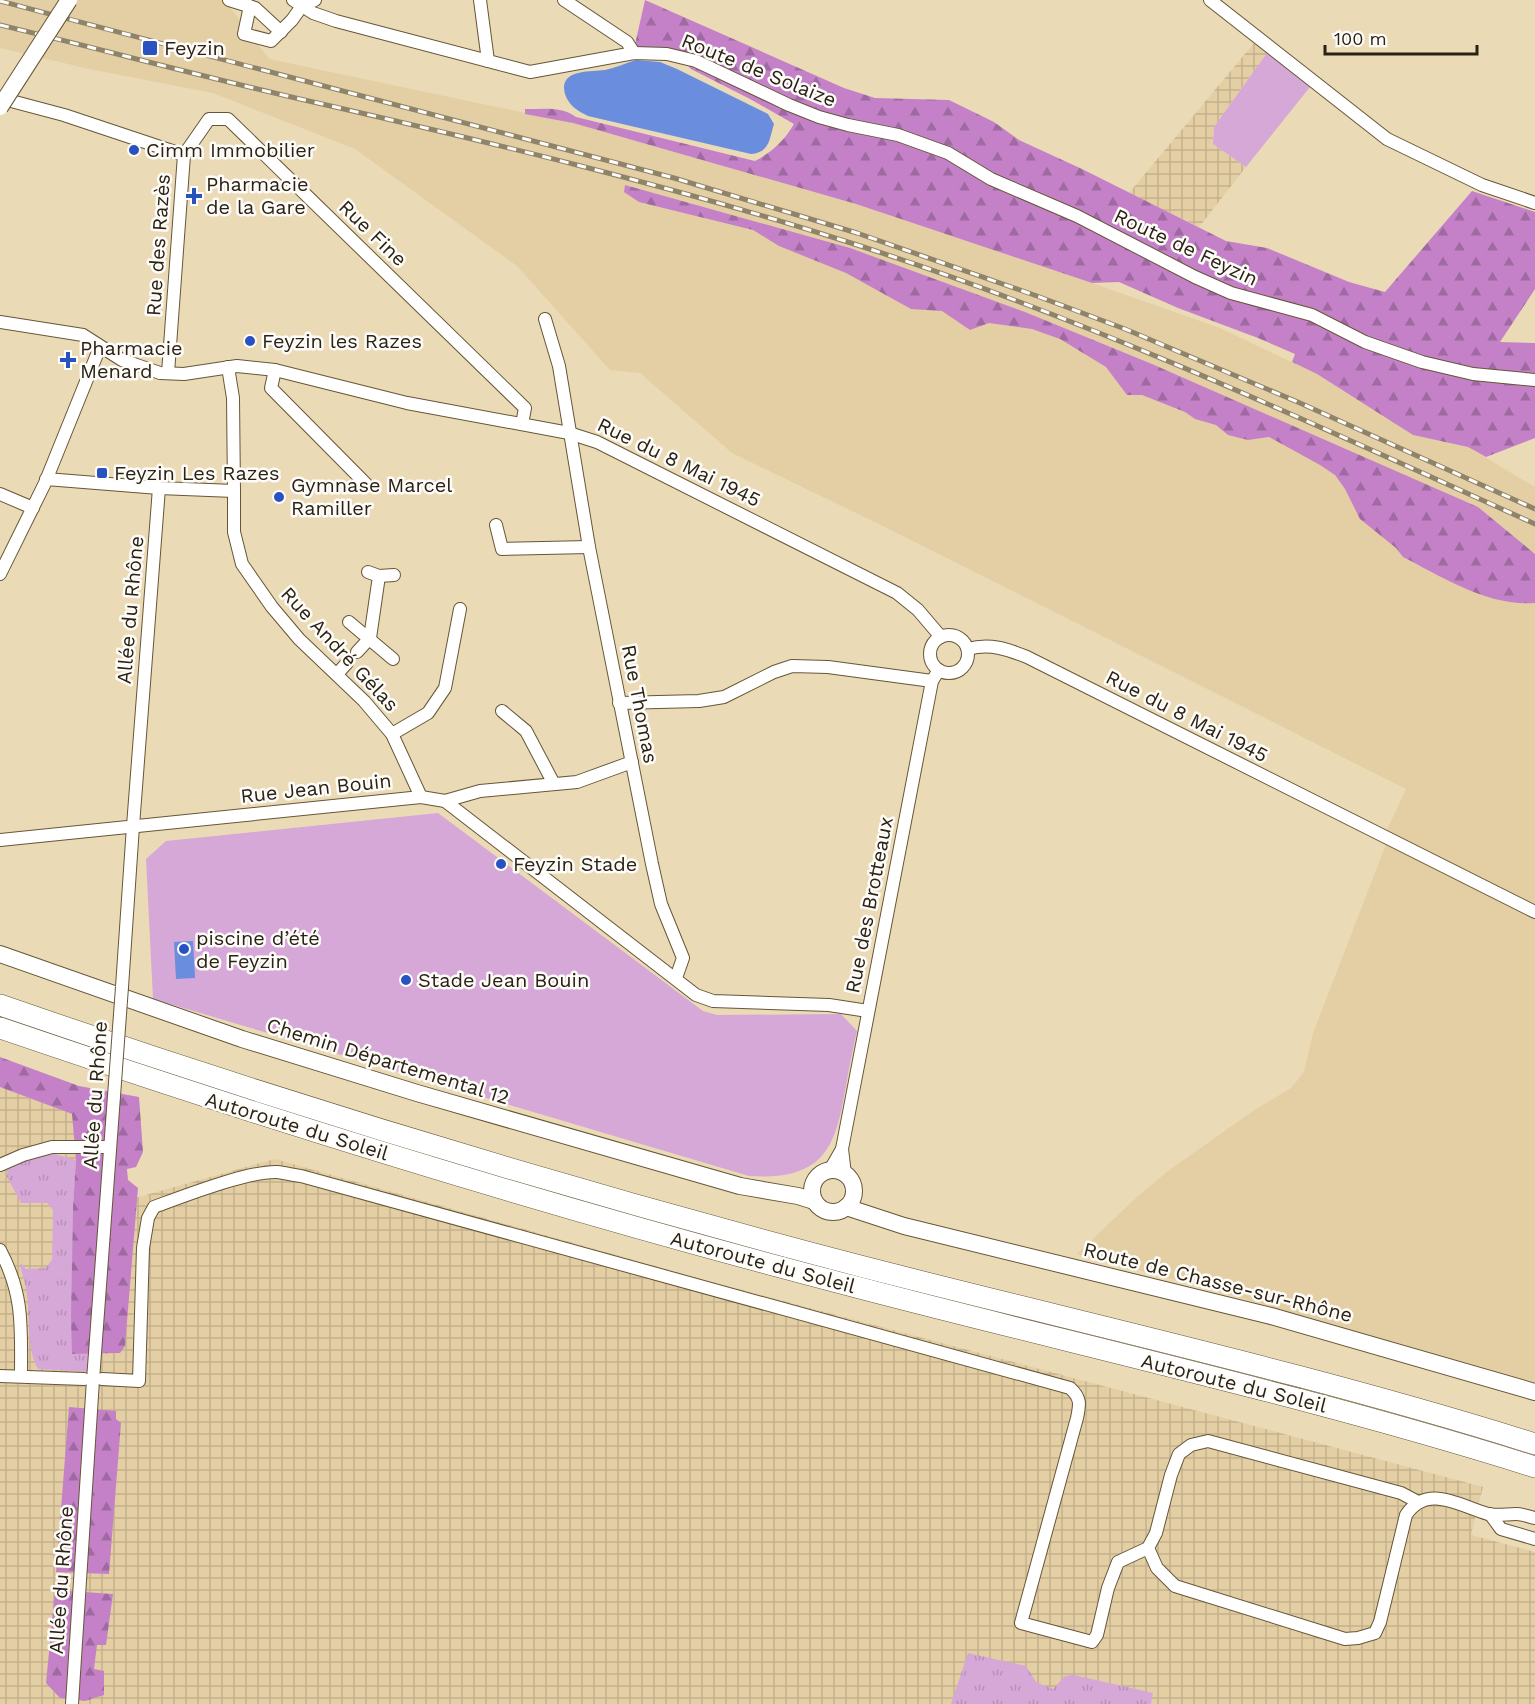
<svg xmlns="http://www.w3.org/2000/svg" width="1535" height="1704" viewBox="0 0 1535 1704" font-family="'Work Sans',sans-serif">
  <defs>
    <pattern id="industrial-grid" width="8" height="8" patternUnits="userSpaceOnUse" patternTransform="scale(1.5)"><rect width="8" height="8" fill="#e4cfa4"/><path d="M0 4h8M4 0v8" fill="none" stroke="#c4b18c"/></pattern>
    <pattern id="grass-tufts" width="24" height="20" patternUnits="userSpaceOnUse" patternTransform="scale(1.5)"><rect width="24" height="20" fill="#d6a8d8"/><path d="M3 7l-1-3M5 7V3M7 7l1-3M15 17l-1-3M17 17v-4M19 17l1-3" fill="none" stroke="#b890b8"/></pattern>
    <pattern id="forest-firs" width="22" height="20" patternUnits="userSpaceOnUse" patternTransform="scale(1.5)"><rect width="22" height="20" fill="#c481c8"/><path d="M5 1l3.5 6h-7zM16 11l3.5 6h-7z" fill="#9f69a1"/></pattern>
  </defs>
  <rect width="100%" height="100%" fill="#ebdab6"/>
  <path fill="#e4cfa4" d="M 0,0 L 225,0 L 269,59 L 573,123 L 856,204 L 1092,283 L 1220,328 L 1317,374 L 1413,435 L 1468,447 L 1535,487 L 1535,1382 L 1210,1289 L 1077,1254 L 1138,1196 L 1168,1171 L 1253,1111 L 1291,1088 L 1304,1072 L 1313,1033 L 1385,847 L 1386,832 L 1406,789 L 889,529 L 732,453 L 640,373 L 610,370 L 517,266 L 355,149 L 213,93 L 89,69 L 0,48 Z"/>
  <g fill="url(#industrial-grid)">
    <path d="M 1254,43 L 1267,53 L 1214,127 L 1213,144 L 1246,167 L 1199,227 L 1129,193 Z"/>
    <path d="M 0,1087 L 72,1114 L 135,1198 L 275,1159 L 705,1280 L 1483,1487 L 1471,1535 L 1535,1552 L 1535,1704 L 0,1704 Z"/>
  </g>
  <g fill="url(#grass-tufts)">
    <path d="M 55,1154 L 76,1160 L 73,1207 L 72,1353 L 90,1354 L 89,1372 L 38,1369 C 25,1346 31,1315 26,1289 C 25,1281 22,1274 20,1266 L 21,1263 L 26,1269 L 45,1268 L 52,1260 L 53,1210 L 47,1203 L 21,1203 L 7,1177 L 8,1165 L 31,1156 Z"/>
    <path d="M 968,1653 L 1026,1666 L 1036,1682 L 1053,1689 L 1065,1676 L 1074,1675 L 1153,1693 L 1151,1704 L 951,1704 Z"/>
  </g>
  <g fill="url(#forest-firs)">
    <path d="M 645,0 L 844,88 L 875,98 L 949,100 L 994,122 L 1019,140 L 1082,169 L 1226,241 L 1267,248 L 1349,282 L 1385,292 L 1472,191 L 1535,212 L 1535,289 L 1500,342 L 1535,343 L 1535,438 L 1486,457 L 1468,447 L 1413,435 L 1317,374 L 1292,362 L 1295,354 L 1258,338 L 1178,308 L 1119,282 L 1092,283 L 856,204 L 573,123 L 525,114 L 525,109 C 543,109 562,106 576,117 L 755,161 C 772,152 784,141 794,124 L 750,99 L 691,69 L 671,48 L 634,49 Z"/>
    <path d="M 625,185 L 850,248 L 1025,312 L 1152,364 L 1478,507 L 1535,554 L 1535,603 C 1489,607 1442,577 1403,557 L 1396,548 L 1360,519 L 1345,489 L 1335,475 L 1320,465 L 1269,437 L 1248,440 L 1228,435 L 1216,425 L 1195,419 L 1185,412 L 1142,395 L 1127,395 L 1106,367 L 1060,339 L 1032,329 L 989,323 L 970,330 L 942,311 L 911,309 L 846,273 L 779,246 L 753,230 L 639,202 L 624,192 Z"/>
    <path d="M 0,1057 L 79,1086 L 139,1097 L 143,1152 L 136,1167 L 127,1169 L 128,1180 L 138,1188 L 125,1346 L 120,1353 L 72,1354 L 71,1318 L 73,1207 L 76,1160 L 72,1114 L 0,1087 Z"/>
    <path d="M 69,1407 L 116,1411 L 116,1419 L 121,1423 L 109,1574 L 56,1572 Z"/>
    <path d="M 55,1590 L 113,1594 L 106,1645 L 97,1645 L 94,1669 L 104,1671 L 104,1695 L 85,1701 L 60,1698 L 46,1683 Z"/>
  </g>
  <g fill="#d6a8d8">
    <path d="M 1267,53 L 1310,87 L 1246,167 L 1213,144 L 1214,127 Z"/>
    <path d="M 438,813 L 703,1011 L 717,1015 L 841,1014 L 857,1031 C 853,1049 849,1067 846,1086 C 840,1116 836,1155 804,1169 C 786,1177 767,1177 749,1176 L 153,999 L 146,859 L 166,841 Z"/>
  </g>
  <g fill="#6a8edd">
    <path d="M 636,60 L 660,62 L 677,69 L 768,114 L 774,124 C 769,140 770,152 751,154 L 588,116 C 578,111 569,106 565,94 C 558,69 590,72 605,70 C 615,68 626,63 636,60 Z"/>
    <path d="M 193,941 L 195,978 L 176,979 L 174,942 Z"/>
  </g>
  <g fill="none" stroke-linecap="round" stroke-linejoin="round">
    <g stroke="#665636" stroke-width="14">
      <g id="street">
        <path d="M 229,0 L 255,8 L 281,32"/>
        <path d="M 293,0 L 313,13 L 336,21 L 530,72 L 634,53 L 667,54 L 696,61 L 789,105 L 819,117 L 848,125 L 898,135 L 948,153 L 991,179 L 1077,216 L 1195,277 L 1231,293 L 1312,315 L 1365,342 L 1422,362 L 1473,374 L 1535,380"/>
        <path d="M 480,0 L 488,61"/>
        <path d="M 564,0 L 627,42 L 634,53"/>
        <path d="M 1210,0 L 1387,139 L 1482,185 L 1535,203"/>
        <path d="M 250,6 L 244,34 L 271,41 L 292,20 L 302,6 L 315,0"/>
        <path d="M 0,98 L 64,115 L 184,155"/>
        <path d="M 184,155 L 209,119 L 228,119 L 525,408 L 522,424"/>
        <path d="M 545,319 L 559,366 L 589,547 L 652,864 L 661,904 L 683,958 L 676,978"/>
        <path d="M 0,322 L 83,335 L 122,360 L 160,373 L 184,374 L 237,366 L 275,370 L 407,403 L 569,433 L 597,442 L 897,593 L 918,610 L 941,637"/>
        <path d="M 275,370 L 271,388 L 366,484"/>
        <path d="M 168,373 L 184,155"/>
        <path d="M 46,479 L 159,488 L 234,491 L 233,398 L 228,367"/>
        <path d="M 234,491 L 234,532 L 242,564 L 272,607 L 299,639 L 364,701 L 392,734 L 421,797"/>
        <path d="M 0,494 L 33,508"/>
        <path d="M 496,525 L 502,549 L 589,547"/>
        <path d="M 0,574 L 45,483 L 100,347"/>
        <path d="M 379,576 L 394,575"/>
        <path d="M 349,622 L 393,659"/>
        <circle cx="949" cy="654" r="19"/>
        <path d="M 968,649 C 990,643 1007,649 1027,657 L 1535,912"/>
        <path d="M 357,652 L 370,638 L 379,576 L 368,572"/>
        <path d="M 337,674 L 347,663"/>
        <path d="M 619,703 L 699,701 L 724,697 L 774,672 L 792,666 L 828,667 L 932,681"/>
        <path d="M 502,711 L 526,731 L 554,784"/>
        <path d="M 392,734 L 428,713 L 445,688 L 460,609"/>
        <path d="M 445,801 L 696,995 L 713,1001 L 829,1005 L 868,1011"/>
        <path d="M 0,840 L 421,797 L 445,801 L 480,791 L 577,782 L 632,762"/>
        <path d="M 122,987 L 133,826 L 159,488"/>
        <path d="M 842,1149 L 845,1174"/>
        <path d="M 0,1165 L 23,1155 L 52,1147 L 110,1147"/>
        <path d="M 830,1170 L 842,1149 L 932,681 L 939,670"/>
        <path d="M 0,1250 C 24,1295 21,1327 21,1376"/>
        <path d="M 0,1376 L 84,1379"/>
        <path d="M 102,1379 L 139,1381 L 143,1248 L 148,1218 L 154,1207 C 184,1196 248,1171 277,1172 C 285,1173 293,1175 301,1176 L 1070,1388 C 1081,1398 1080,1404 1077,1418 L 1021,1623 L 1092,1642 L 1097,1635 L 1108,1588 L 1118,1562 L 1148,1548 L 1156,1533 L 1171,1475 L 1179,1454 L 1191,1445 L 1208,1441 L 1401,1493 L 1418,1502"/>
        <path d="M 1490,1514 L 1501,1529 L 1535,1539"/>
        <path d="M 1148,1548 L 1157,1568 L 1175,1586 L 1345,1639 L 1358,1638 L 1375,1633 L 1380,1622 L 1406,1515 C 1427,1483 1460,1506 1488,1514 C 1497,1516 1507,1514 1516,1514 C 1523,1514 1529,1517 1535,1518"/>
        <path d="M 72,1704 L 93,1380 L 114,1096"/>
      </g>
    </g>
    <g stroke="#665636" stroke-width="18">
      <g id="secondary">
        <path d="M 0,954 L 242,1039 L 417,1093 L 740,1186 L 798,1196 L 814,1201"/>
        <circle cx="833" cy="1191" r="21"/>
        <path d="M 846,1207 L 904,1226 L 1271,1316 L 1535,1392"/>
      </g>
    </g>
    <g stroke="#665636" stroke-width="22">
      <g id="highway">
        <path d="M 0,1005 C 283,1103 570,1190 860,1266 C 1085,1324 1313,1374 1535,1444"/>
        <path d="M 0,1028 C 284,1125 570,1213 860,1288 C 1085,1347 1313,1397 1535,1467"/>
      </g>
    </g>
    <use href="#street" stroke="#fff" stroke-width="12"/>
    <use href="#secondary" stroke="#fff" stroke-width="16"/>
    <use href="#highway" stroke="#fff" stroke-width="21"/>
    <g stroke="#8f836a" stroke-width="5">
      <g id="rail">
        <path d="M 0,1 L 674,178 L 857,233 L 1037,296 L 1125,329 L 1300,403 L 1535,509"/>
        <path d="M 0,25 C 100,49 200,76 300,99 C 485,141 670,185 851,243 C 1087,318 1310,422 1535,524"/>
      </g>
    </g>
    <use href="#rail" stroke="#fefcf9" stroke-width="3" stroke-dasharray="9" stroke-linecap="butt"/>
    <g stroke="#665636" stroke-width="14" stroke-linecap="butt">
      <path id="street-bridge" d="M 114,1096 L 122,987"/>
    </g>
    <g stroke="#665636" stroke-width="18" stroke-linecap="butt">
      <path id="secondary-bridge" d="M 0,107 L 69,0"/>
    </g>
    <use href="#street-bridge" stroke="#fff" stroke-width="12"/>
    <use href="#secondary-bridge" stroke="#fff" stroke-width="16"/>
  </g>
  <g fill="#2952c1" stroke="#fefcf9" stroke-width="2">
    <rect x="142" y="40" width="16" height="16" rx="3"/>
    <circle cx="134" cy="150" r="6"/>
    <path d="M191 187h6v6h6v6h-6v6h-6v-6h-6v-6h6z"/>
    <circle cx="250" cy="341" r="6"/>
    <path d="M65 351h6v6h6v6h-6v6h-6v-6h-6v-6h6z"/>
    <rect x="96" y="467" width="12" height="12" rx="3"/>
    <circle cx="279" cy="497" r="6"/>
    <circle cx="501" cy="864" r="6"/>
    <circle cx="184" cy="949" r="6"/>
    <circle cx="406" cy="980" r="6"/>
  </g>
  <g text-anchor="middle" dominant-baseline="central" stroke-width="5" stroke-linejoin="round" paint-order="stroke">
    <g font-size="20" fill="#292215" stroke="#fefcf9" text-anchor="start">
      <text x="164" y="48">Feyzin</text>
      <text x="146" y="150">Cimm Immobilier</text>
      <text x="206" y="184">Pharmacie<tspan x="206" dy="23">de la Gare</tspan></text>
      <text x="262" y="341">Feyzin les Razes</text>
      <text x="80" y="348">Pharmacie<tspan x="80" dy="23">Menard</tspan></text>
      <text x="114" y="473">Feyzin Les Razes</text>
      <text x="291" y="485">Gymnase Marcel<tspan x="291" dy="23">Ramiller</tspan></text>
      <text x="513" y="864">Feyzin Stade</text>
      <text x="196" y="938">piscine d’été<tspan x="196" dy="23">de Feyzin</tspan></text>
      <text x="418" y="980">Stade Jean Bouin</text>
    </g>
    <g font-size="20" fill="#292215" stroke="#fefcf9">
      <text transform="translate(759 70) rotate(22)">Route de Solaize</text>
      <text transform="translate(373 233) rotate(44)">Rue Fine</text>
      <text transform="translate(158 245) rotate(-86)">Rue des Razès</text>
      <text transform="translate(1186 247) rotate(25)">Route de Feyzin</text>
      <text transform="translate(679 462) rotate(26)">Rue du 8 Mai 1945</text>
      <text transform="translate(130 610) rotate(-85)">Allée du Rhône</text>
      <text transform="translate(340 649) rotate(47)">Rue André Gélas</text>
      <text transform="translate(640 704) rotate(79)">Rue Thomas</text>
      <text transform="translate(1187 716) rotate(27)">Rue du 8 Mai 1945</text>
      <text transform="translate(316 788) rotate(-6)">Rue Jean Bouin</text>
      <text transform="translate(869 905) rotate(-79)">Rue des Brotteaux</text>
      <text transform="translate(388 1061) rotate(17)">Chemin Départemental 12</text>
      <text transform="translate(95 1095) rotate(-86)">Allée du Rhône</text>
      <text transform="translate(297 1126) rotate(17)">Autoroute du Soleil</text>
      <text transform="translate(763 1262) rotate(15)">Autoroute du Soleil</text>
      <text transform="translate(1218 1282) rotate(14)">Route de Chasse-sur-Rhône</text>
      <text transform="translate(1234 1383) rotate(14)">Autoroute du Soleil</text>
      <text transform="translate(61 1580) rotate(-86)">Allée du Rhône</text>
    </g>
  </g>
  <path d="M1325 45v9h152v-9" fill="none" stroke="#292215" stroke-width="3"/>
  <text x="1334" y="45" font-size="18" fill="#292215" stroke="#fefcf9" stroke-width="4.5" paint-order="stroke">100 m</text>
</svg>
